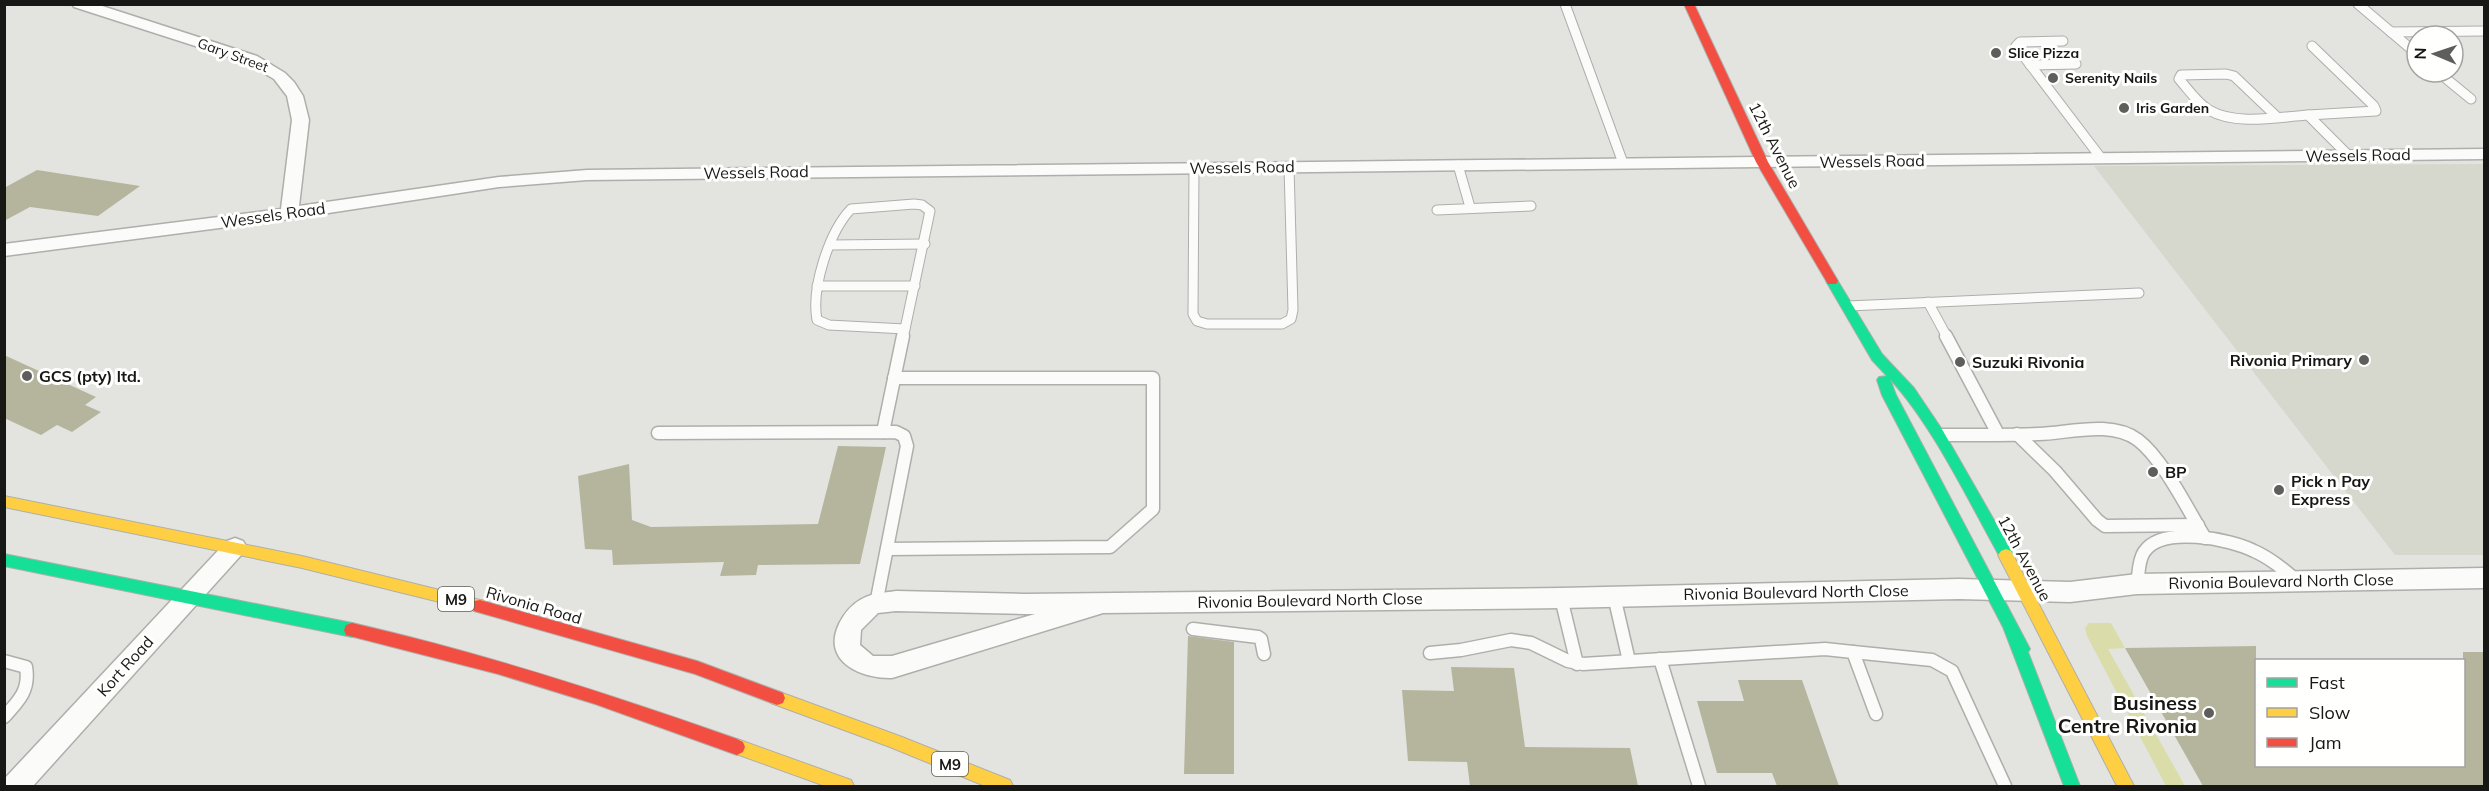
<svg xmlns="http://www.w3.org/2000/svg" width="2489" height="791" viewBox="0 0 2489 791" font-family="Mulish,sans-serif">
  <rect width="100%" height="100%" fill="#e3e4df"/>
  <path fill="#d6d7cd" d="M 2484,164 L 2484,555 L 2395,555 L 2094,166 Z"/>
  <path fill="#dadca9" d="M 2089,623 L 2111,623 L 2125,648 L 2108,649 L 2185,786 L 2166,786 L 2087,636 L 2085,628 Z"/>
  <g fill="#b5b59e">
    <path d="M 37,170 L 140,186 L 98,216 L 30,207 L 4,221 L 4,188 Z"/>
    <path d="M 4,355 L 96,397 L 85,405 L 101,412 L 72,432 L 57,425 L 41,435 L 4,418 Z"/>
    <path d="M 838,446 L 886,447 L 860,564 L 758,565 L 756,575 L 720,576 L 724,562 L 613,565 L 612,550 L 585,549 L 578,476 L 629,464 L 632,520 L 651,527 L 818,524 Z"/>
    <path d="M 1188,636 L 1234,642 L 1234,774 L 1184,774 Z"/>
    <path d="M 2256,646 L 2256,765 L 2463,765 L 2463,652 L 2484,652 L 2484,786 L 2203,786 L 2125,648 Z"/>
    <path d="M 1451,667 L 1514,668 L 1525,747 L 1630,748 L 1638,786 L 1470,786 L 1467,762 L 1408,761 L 1402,690 L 1454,691 Z"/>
    <path d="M 1738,680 L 1802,680 L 1839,786 L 1777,786 L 1772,773 L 1717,773 L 1697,701 L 1744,701 Z"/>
  </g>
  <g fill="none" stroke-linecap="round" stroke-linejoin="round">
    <g stroke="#aeafab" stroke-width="11">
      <g id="lane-far1">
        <path d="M 1565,4 L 1623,163"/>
        <path d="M 2358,4 L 2417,54"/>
        <path d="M 2391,32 L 2484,31"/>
        <path d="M 2063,41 L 2020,42 L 2016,46 L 2101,158"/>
        <path d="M 2030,65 L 2076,64"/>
        <path d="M 2438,72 L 2471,99"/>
        <path d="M 2308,115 L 2376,111 L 2374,106 L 2312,46"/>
        <path d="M 2276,116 L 2234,76 L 2226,74 L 2181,75 L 2179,79 C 2188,89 2197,103 2209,110 C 2236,126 2278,117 2308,115 L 2348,155"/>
        <path d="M 1458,165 L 1470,207"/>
        <path d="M 1194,168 L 1193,314 L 1197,321 L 1207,324 L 1282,324 L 1291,319 L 1293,310 L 1289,167"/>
        <path d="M 914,204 L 922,205 L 930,211 L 905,329 L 829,325 L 817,320 C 811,288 829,232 851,209 Z"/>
        <path d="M 1437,210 L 1531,206"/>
        <path d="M 831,245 L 925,244"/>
        <path d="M 817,286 L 915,286"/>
        <path d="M 1928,302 L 1947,337"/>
        <path d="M 1848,306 L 2139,293"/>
        <path d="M 903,337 L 905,329"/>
      </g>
    </g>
    <g stroke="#aeafab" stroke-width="15">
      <g id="lane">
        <path d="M 1946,336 L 1998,434"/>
        <path d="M 883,432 L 903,336"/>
        <path d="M 658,433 L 896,432 L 904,436 L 907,446 L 876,604"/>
        <path d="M 2017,434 L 2055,471 L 2097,520 L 2105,526 L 2198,525"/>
        <path d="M 1942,435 C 1974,435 2006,435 2039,434 C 2069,433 2111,420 2138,440 C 2163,459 2188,510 2205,538"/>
        <path d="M 887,549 L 1110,547 L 1153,509 L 1153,378 L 894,378"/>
        <path d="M 2137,584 C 2139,574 2138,561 2144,552 C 2162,525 2230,539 2254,551 C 2270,558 2283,569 2296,580"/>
        <path d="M 1614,596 L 1629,661"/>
        <path d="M 1561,598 L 1577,664"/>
        <path d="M 1193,629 L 1258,637 L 1261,639 L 1264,654"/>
        <path d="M 1853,652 L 1932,660 L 1952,671 L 2005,786"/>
        <path d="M 1430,653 L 1461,650 L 1511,640 L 1531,643 L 1568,661 L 1583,664 L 1825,649 L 1853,652 L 1876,714"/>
        <path d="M 1660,659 L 1699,786"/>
        <path d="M 4,661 L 26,667 C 30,690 19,701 4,717"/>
      </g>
    </g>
    <g stroke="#aeafab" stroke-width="3">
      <g id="street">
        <path d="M 72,4 L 96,4 L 257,56 L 285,73 L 294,82 L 303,96 L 309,120 L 299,206 L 499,177 L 587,170 L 2484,149 L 2484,159 L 587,180 L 499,187 L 289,219 L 4,256 L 4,244 L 281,209 L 292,120 L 287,96 L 274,79 L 245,62 L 74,7 Z"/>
        <path d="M 235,538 L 243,541 L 247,547 L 243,553 L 33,786 L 4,786 L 6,777 L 227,541 Z"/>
        <path d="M 2484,568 L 2484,588 L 2137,594 L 2070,602 L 1959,599 L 1561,608 L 1103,613 L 892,678 C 862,679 821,662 839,624 C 844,614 850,606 860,600 C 871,593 883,593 896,591 L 1024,594 L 1561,588 L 1959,579 L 2070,582 L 2137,574 ZM 896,611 L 1024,614 L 1035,614 L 892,656 L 873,656 L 860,645 L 861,630 L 878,613 Z"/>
      </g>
    </g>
    <g stroke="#aeafab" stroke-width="2">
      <g id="fast">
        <path d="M 1832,277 L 1836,278 L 1882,354 L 1914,388 L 1943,431 L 2014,555 L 2011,559 L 2006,561 L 2001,559 C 1969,502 1934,427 1890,379 L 1896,395 L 2030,649 L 2028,652 L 2080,786 L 2064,786 L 2003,627 L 1882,395 L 1877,380 L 1879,377 L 1887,376 L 1872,360 L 1826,281 Z"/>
        <path d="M 4,554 L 352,623 L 358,625 L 360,630 L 358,635 L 352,637 L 4,566 Z"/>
      </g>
    </g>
    <g stroke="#aeafab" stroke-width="2">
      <g id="slow">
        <path d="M 4,496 L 302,556 L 480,600 L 486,601 L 488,606 L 486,611 L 480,612 L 302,568 L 4,507 Z"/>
        <path d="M 2006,549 L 2011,551 L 2134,786 L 2117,786 L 1998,555 L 2001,551 Z"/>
        <path d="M 777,691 L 902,737 L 1010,780 L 1013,786 L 985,786 L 890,747 L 771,703 L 769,698 L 771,693 Z"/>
        <path d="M 737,739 L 851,780 L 854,786 L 825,786 L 731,752 L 729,747 L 731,742 Z"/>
      </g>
    </g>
    <g stroke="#aeafab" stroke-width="2">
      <g id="jam">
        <path d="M 1684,4 L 1694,4 L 1768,162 L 1838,281 L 1836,284 L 1828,284 L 1756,162 Z"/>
        <path d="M 480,600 L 697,661 L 783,693 L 785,698 L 783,703 L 777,705 L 695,674 L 474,611 L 472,606 L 474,601 Z"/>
        <path d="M 352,623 C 483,653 610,694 737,739 L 743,742 L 745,747 L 743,752 L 737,755 L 595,704 L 498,674 L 346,635 L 344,630 L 346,625 Z"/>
      </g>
    </g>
    <use href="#lane-far1" stroke="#fbfbfa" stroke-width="9"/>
    <use href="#lane" stroke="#fbfbfa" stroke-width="12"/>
    <use href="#street" fill="#fbfbfa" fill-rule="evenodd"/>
    <use href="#fast" fill="#16e098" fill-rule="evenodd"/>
    <use href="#slow" fill="#ffcf43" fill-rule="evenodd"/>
    <use href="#jam" fill="#f24e42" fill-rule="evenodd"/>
  </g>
  <g fill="#5e5f5c" stroke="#fffffe" stroke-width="2">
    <circle cx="1996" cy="53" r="6"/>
    <circle cx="2053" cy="78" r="6"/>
    <circle cx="2124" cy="108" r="6"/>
    <circle cx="2364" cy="360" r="6"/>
    <circle cx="1960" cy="362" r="6"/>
    <circle cx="27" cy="376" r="6"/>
    <circle cx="2153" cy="472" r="6"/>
    <circle cx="2279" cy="490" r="6"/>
    <circle cx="2209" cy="713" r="6"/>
  </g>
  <g text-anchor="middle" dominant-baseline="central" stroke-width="6" stroke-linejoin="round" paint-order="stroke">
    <g font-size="14" font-weight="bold" fill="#171715" stroke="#fffffe" text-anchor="start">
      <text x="2008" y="53">Slice Pizza</text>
      <text x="2065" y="78">Serenity Nails</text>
      <text x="2136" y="108">Iris Garden</text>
    </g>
    <g font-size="14" fill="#171715" stroke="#fffffe">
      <text transform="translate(233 55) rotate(20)">Gary Street</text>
    </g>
    <g fill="#fffffe" stroke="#5d5d5b" stroke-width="1.5">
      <rect x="438" y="587" width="36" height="24" rx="4.5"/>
      <rect x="932" y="752" width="36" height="24" rx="4.5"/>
    </g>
    <g font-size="15" font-weight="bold" fill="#171715">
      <text x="456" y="599">M9</text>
      <text x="950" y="764">M9</text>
    </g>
    <g font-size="16" fill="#171715" stroke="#fffffe">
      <text transform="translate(1775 145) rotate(63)">12th Avenue</text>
      <text transform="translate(2358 155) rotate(-1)">Wessels Road</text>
      <text transform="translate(1872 161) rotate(-1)">Wessels Road</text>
      <text transform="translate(1242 167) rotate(-1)">Wessels Road</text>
      <text transform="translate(756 172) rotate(-1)">Wessels Road</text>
      <text transform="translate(273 215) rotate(-8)">Wessels Road</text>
      <text transform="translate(2025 558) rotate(62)">12th Avenue</text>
      <text transform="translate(2281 581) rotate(-1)">Rivonia Boulevard North Close</text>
      <text transform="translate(1796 592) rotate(-1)">Rivonia Boulevard North Close</text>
      <text transform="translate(1310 600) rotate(-1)">Rivonia Boulevard North Close</text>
      <text transform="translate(534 605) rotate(16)">Rivonia Road</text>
      <text transform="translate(125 666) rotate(-48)">Kort Road</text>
    </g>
    <g font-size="16" font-weight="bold" fill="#171715" stroke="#fffffe" text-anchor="start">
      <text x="2352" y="360" text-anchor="end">Rivonia Primary</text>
      <text x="1972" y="362">Suzuki Rivonia</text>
      <text x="39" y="376">GCS (pty) ltd.</text>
      <text x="2165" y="472">BP</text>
      <text x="2291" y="481">Pick n Pay<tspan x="2291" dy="18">Express</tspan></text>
    </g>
    <g font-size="20" font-weight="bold" fill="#171715" stroke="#fffffe" text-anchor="end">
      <text x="2197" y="702">Business<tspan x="2197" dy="23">Centre Rivonia</tspan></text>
    </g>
  </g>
  <rect width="2489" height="791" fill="none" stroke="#171715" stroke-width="12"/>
  <rect x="2255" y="659" width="210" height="108" fill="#fffffe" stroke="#a2a2a1" stroke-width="1.5"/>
  <rect x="2267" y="678" width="30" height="9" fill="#16e098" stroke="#a2a2a1" stroke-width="1.5"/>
  <text x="2309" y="689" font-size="18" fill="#171715">Fast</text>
  <rect x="2267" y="708" width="30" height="9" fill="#ffcf43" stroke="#a2a2a1" stroke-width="1.5"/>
  <text x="2309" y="719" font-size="18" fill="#171715">Slow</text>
  <rect x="2267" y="738" width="30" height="9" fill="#f24e42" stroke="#a2a2a1" stroke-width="1.5"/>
  <text x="2309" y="749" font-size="18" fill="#171715">Jam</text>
  <g transform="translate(2435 54) rotate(272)"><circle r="28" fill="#fffffe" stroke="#a2a2a1" stroke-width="1.5"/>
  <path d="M0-4.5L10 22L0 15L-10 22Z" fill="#5e5f5c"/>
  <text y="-9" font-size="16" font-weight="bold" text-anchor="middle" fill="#171715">N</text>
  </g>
</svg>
